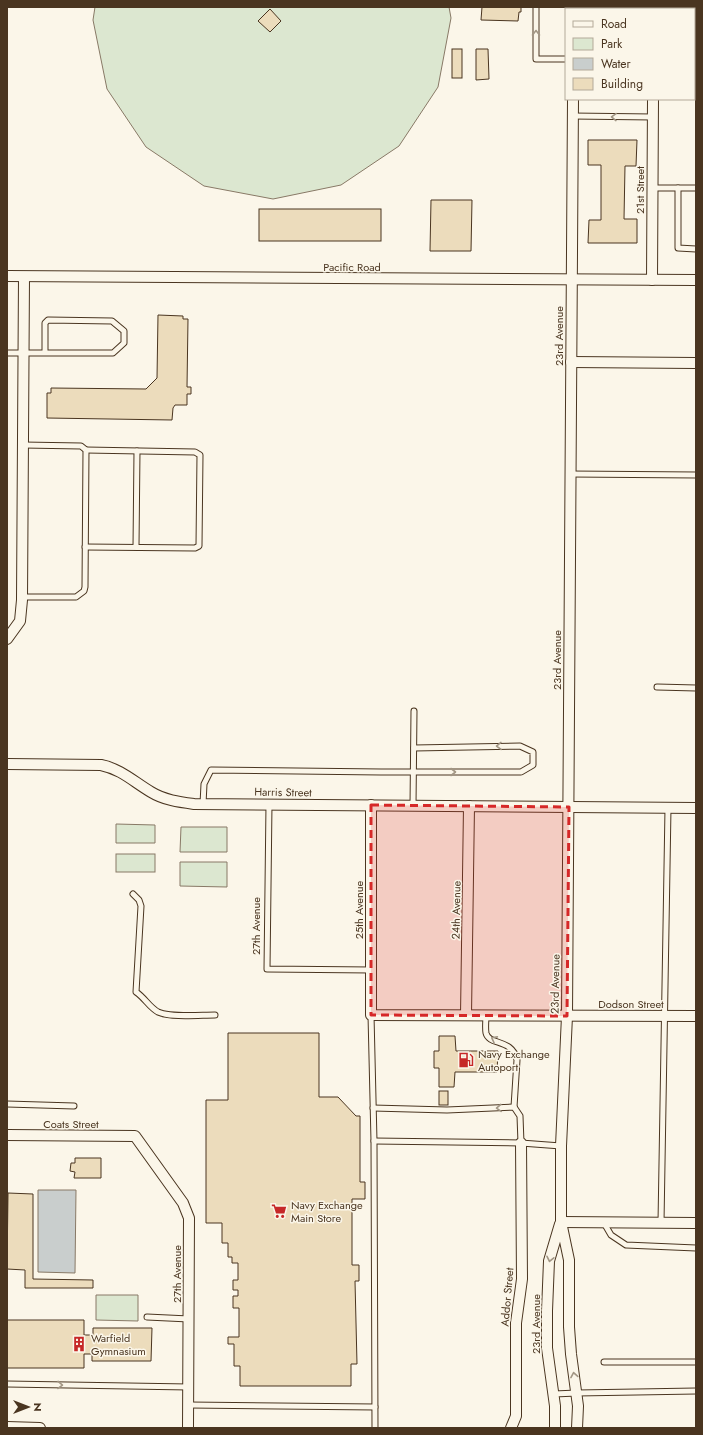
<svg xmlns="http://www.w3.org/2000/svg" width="703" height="1435" viewBox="0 0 703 1435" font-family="Jost,sans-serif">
  <rect width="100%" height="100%" fill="#fbf6e9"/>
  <g fill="#dce7d0" stroke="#887966">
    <path d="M 95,7 L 449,7 L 451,18 L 438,87 L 399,146 L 341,185 L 273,199 L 204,186 L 146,147 L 107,89 L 93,20 Z"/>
    <path d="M 116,824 L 155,825 L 155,843 L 116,843 Z"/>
    <path d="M 181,827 L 227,827 L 227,852 L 180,852 Z"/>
    <rect x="116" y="854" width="39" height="18"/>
    <path d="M 180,862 L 227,862 L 227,887 L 180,886 Z"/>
    <path d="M 96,1295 L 138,1295 L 138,1321 L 96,1320 Z"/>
  </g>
  <path fill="#c9cecd" stroke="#887966" d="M 38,1190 L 76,1190 L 75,1273 L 38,1272 Z"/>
  <g fill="#ecdcbc" stroke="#4a3520">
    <path d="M 482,7 L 521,7 L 521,12 L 519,12 L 518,21 L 481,20 Z"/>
    <path d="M 270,9 L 281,21 L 270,32 L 258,21 Z"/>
    <rect x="452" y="49" width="10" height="29"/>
    <path d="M 476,49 L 488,49 L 489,79 L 476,80 Z"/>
    <path d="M 588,140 L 637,140 L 636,166 L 625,166 L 624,219 L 637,219 L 637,243 L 588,243 L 589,220 L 601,220 L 601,165 L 588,165 Z"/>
    <path d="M 431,200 L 472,200 L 471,251 L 430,251 Z"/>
    <rect x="259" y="209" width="122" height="32"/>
    <path d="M 158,315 L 183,316 L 183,319 L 188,319 L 187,387 L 191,387 L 191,394 L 187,394 L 187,405 L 175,405 L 173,408 L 172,420 L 47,418 L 47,393 L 51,393 L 51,388 L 146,389 L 157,378 Z"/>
    <path d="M 228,1033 L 319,1033 L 319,1097 L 338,1097 L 356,1116 L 360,1116 L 360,1182 L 365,1182 L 365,1199 L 352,1199 L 352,1265 L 359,1265 L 359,1281 L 355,1281 L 357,1364 L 351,1364 L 351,1386 L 240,1386 L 240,1366 L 234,1366 L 234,1344 L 228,1344 L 228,1337 L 239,1337 L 239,1308 L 233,1308 L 233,1296 L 238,1296 L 238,1290 L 233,1290 L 233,1280 L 238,1280 L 238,1263 L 232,1263 L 232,1257 L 228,1257 L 228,1243 L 222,1243 L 222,1223 L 206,1223 L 206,1100 L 228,1100 Z"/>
    <path d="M 439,1036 L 455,1036 L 456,1051 L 498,1051 L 497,1072 L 455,1072 L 454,1087 L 439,1087 L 439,1068 L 434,1068 L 434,1051 L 439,1051 Z"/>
    <rect x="439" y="1091" width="9" height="14"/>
    <path d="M 75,1158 L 101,1158 L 101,1178 L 74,1178 L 75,1172 L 70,1171 L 71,1163 L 75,1163 Z"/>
    <path d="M 8,1193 L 33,1194 L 33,1279 L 93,1280 L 93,1288 L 25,1288 L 25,1270 L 7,1269 Z"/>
    <path d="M 7,1320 L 84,1320 L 84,1335 L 93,1335 L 93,1328 L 152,1328 L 151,1361 L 92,1361 L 92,1354 L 84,1354 L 84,1368 L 7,1368 Z"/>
  </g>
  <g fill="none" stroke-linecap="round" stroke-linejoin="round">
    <g stroke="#4a3520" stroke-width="7">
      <g id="service">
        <path d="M 536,7 L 536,59 L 566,59"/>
        <path d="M 572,116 L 653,117"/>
        <path d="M 652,188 L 696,188"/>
        <path d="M 678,188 L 678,248 L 696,249"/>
        <path d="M 7,353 L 113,353 L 124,343 L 124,331 L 112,321 L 48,320 L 45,323 L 45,353"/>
        <path d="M 570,474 L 696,475"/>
        <path d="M 85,547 L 195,548 L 199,546 L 200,455 L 195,452 L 86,450"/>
        <path d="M 136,547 L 137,451"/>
        <path d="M 22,597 L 76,597 L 84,591 L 85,587 L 86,450 L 81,446 L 23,445"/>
        <path d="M 657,687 L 696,688"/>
        <path d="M 203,804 L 204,784 L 211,770 L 381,772 L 521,772 L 533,765 L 533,752 L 520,746 L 414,748"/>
        <path d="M 269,804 L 267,969 L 371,970"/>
        <path d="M 413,806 L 414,711"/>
        <path d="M 133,894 L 139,900 L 141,906 L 136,992 C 145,998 149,1007 158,1012 C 171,1018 200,1015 215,1015"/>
        <path d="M 486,1014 C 486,1020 485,1028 486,1033 C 489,1046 512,1038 517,1060 L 514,1107"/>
        <path d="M 371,1015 L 374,1141 L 375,1428"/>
        <path d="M 7,1104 L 74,1106"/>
        <path d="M 373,1108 L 447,1110 L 514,1107 L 520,1116 L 521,1143"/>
        <path d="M 374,1141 L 521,1143 L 561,1146"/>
        <path d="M 604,1223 L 611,1235 L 626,1245 L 696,1248"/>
        <path d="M 661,1223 L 668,808"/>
        <path d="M 147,1317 L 189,1319"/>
        <path d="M 604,1362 L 696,1362"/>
        <path d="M 7,1384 L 189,1387"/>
        <path d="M 554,1394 L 577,1393 L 696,1391"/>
        <path d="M 189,1405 L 375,1407"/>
      </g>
    </g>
    <g stroke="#4a3520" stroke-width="12">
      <g id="minor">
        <path d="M 574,9 L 574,7"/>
        <path d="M 653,9 L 653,7"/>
        <path d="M 694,77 L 696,78"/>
        <path d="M 573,99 L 567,1016 L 561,1146 L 561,1222 L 569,1260 L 569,1327 L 571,1354 L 578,1406 L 577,1428"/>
        <path d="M 7,276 L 696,280"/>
        <path d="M 652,280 L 653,99"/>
        <path d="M 571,362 L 696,363"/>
        <path d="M 7,639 L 20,621 L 22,600 L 24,277"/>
        <path d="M 7,764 L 101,765 C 121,769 134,782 151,792 C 164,800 179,802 194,804 L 696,808"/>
        <path d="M 371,805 L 371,1015 L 696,1016"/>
        <path d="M 466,1015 L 469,806"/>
        <path d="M 7,1135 L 135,1136 L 183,1203 L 189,1218 L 188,1428"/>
        <path d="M 561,1222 L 696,1223"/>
        <path d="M 7,1427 L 40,1428"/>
        <path d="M 511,1428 L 516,1416 L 516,1323 L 522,1279 L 521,1143"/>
        <path d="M 555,1428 L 555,1406 L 547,1348 L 547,1311 L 549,1261 L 560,1224"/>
      </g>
    </g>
    <use href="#service" stroke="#fbf6e9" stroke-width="5"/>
    <use href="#minor" stroke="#fbf6e9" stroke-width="10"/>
  </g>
  <defs><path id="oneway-chevron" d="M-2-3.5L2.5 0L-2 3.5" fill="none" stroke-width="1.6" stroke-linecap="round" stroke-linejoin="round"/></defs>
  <g stroke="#a29684">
    <use href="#oneway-chevron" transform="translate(536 33) rotate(-90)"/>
    <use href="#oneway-chevron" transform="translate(614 117) rotate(-179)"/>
    <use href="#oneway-chevron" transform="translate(499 746) rotate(179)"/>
    <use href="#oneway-chevron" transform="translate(453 772)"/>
    <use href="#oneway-chevron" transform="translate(494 1039) rotate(-152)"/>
    <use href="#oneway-chevron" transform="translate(499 1108) rotate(177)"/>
    <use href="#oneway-chevron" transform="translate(550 1259) rotate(102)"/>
    <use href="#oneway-chevron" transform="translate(574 1375) rotate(-100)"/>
    <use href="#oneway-chevron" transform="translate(60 1385) rotate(1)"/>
  </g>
  <path fill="#d62828" fill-opacity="0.2" stroke="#d62828" stroke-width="3" stroke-dasharray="8 5" stroke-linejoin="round" d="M 371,805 L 569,807 L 567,1016 L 371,1015 Z"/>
  <defs>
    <g id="fuel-bare" transform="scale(1.2)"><path d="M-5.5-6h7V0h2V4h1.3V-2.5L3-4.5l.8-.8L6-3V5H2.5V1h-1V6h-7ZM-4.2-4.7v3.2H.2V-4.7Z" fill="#c62828" stroke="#fbf6e9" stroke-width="2.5" paint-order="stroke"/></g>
    <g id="supermarket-bare" transform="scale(1.2)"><path d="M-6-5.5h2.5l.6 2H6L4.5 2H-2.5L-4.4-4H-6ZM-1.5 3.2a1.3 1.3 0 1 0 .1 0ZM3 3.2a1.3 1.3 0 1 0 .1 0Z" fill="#c62828" stroke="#fbf6e9" stroke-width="2.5" paint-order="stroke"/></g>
    <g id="building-bare" transform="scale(1.2)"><path d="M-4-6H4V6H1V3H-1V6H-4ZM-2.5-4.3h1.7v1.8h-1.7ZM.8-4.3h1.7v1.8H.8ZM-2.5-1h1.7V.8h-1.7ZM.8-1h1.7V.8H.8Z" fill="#c62828" stroke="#fbf6e9" stroke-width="2.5" paint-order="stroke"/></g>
  </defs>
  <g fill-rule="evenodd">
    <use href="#fuel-bare" x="466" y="1060"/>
    <use href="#supermarket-bare" x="279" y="1211"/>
    <use href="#building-bare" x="79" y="1344"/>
  </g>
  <g text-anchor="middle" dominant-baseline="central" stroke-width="3" stroke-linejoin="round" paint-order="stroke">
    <g font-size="11" fill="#4a3520" stroke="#fbf6e9">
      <text transform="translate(640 190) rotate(-90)">21st Street</text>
      <text x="352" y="267">Pacific Road</text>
      <text transform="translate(559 336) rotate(-90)">23rd Avenue</text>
      <text transform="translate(557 660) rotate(-90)">23rd Avenue</text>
      <text transform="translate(283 792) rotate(1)">Harris Street</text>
      <text transform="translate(359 910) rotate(-90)">25th Avenue</text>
      <text transform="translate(456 910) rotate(-89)">24th Avenue</text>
      <text transform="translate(256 926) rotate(-90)">27th Avenue</text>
      <text transform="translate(555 984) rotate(-89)">23rd Avenue</text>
      <text x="631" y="1004">Dodson Street</text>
      <text x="71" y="1124">Coats Street</text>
      <text transform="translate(177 1274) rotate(-90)">27th Avenue</text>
      <text transform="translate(507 1297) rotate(-85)">Addor Street</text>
      <text transform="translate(536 1324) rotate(-90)">23rd Avenue</text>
    </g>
    <g font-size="11" fill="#4a3520" stroke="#fbf6e9" text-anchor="start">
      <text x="478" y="1054">Navy Exchange<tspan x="478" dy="13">Autoport</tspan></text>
      <text x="291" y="1205">Navy Exchange<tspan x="291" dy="13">Main Store</tspan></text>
      <text x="91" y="1338">Warfield<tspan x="91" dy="13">Gymnasium</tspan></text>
    </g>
  </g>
  <rect width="703" height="1435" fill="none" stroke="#4a3520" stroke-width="16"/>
  <rect x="565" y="8" width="130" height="92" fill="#fbf6e9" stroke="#b4a999"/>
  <rect x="573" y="21" width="20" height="6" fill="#fbf6e9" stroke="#b4a999"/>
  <text x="601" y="28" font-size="12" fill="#4a3520">Road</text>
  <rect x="573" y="38" width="20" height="12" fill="#dce7d0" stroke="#b4a999"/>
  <text x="601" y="48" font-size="12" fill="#4a3520">Park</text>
  <rect x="573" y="58" width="20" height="12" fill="#c9cecd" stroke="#b4a999"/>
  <text x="601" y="68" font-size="12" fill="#4a3520">Water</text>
  <rect x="573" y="78" width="20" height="12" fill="#ecdcbc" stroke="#b4a999"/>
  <text x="601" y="88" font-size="12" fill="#4a3520">Building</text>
  <g transform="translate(28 1407) rotate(90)" stroke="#fbf6e9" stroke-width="3" paint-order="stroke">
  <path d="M0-3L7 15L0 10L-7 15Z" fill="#4a3520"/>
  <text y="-6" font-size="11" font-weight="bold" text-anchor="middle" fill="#4a3520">N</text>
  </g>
</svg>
